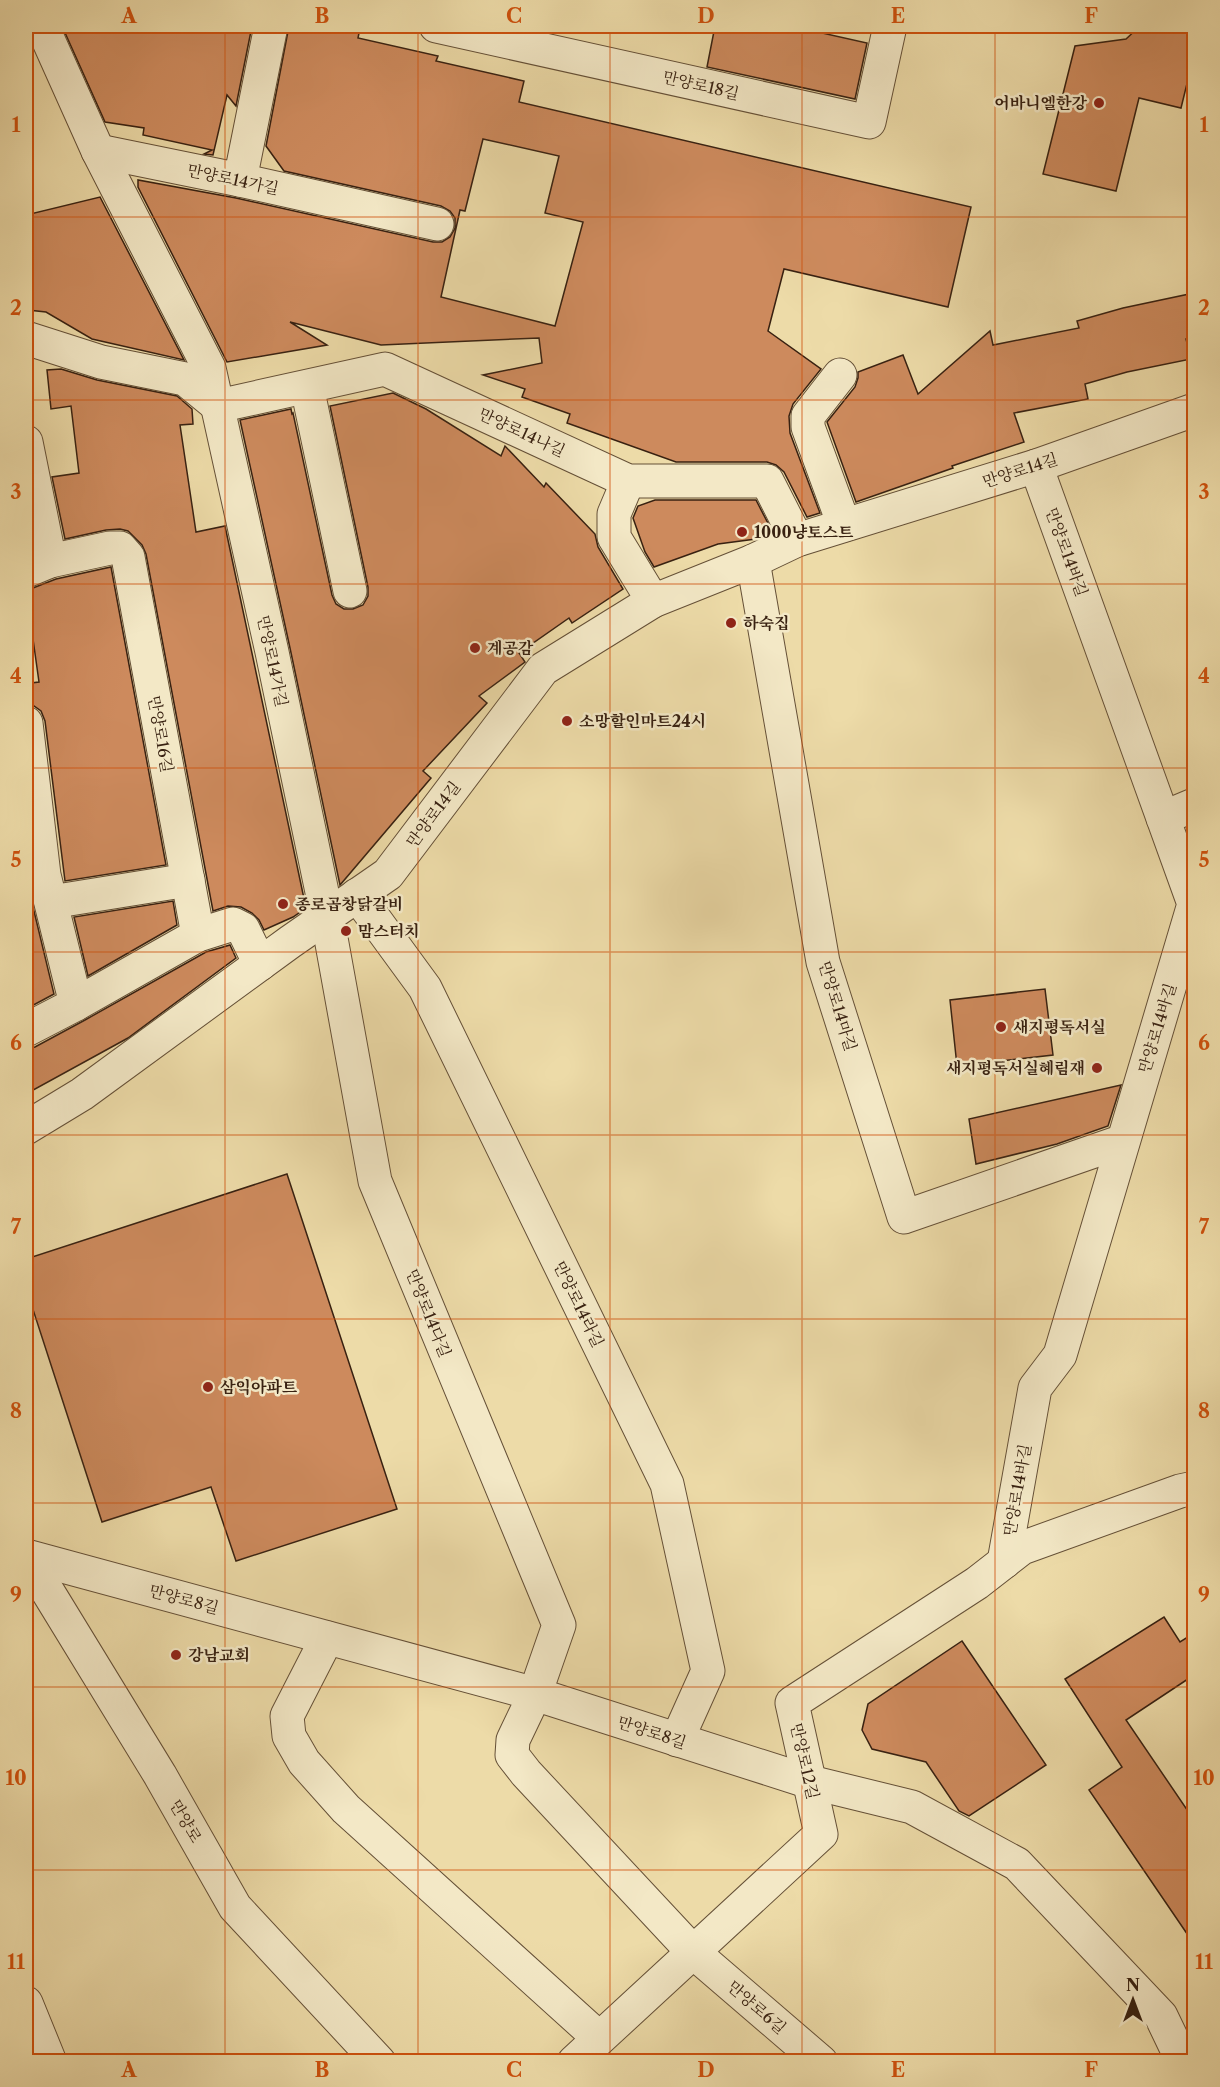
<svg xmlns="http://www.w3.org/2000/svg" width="1220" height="2087" viewBox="0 0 1220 2087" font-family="'Libre Caslon Text','Noto Serif KR',serif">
  <rect width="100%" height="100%" fill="#eddba8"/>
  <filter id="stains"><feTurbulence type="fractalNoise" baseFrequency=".00333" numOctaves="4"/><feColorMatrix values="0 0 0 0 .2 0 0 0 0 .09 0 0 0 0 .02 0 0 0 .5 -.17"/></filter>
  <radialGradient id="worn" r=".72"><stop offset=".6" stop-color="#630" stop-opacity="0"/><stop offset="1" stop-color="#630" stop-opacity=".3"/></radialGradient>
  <g fill="#cd8a5d" stroke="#382111" stroke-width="1.5" fill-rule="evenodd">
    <path d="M 62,26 L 252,26 L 236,106 L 227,95 L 213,155 L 204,154 L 212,150 L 143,135 L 144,128 L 105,122 Z"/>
    <path d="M 289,26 L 324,26 L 359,33 L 358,38 L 438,56 L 436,61 L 524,81 L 519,102 L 971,207 L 948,307 L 784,269 L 768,331 L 821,369 L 793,404 L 789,416 L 790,433 L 820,513 L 807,517 L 784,472 L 776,465 L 767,462 L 676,462 L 567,423 L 570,414 L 522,397 L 525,389 L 483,375 L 542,363 L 539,338 L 381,345 L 290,322 L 327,345 L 227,362 L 138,187 L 138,180 L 236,198 L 433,242 L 442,242 L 450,237 L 455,228 L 455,218 L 450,211 L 441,206 L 284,171 L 266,146 ZM 483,139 L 559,156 L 545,213 L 583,222 L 555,326 L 441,297 L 460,210 L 465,211 Z"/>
    <path d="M 715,26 L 791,26 L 867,43 L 855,99 L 707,67 Z"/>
    <path d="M 1140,26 L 1194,26 L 1194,55 L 1181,108 L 1139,98 L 1116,191 L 1043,174 L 1075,46 L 1126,39 Z"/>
    <path d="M 100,197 L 184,360 L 92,339 L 46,312 L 28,310 L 26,283 L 26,215 Z"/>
    <path d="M 1194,293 L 1194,336 L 1186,339 L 1191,359 L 1127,372 L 1085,384 L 1088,399 L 1014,413 L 1024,442 L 952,466 L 953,468 L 856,502 L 827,422 L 855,387 L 858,378 L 858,372 L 903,355 L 918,394 L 990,331 L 993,345 L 1079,328 L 1077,321 L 1123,308 Z"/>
    <path d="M 61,369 L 97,380 L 177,396 L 192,409 L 193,424 L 180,425 L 196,532 L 225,526 L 306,908 L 293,917 L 264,930 L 259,920 L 252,913 L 241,907 L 228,906 L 213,911 L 146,554 L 142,545 L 128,531 L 120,529 L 106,530 L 65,539 L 52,477 L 79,473 L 71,406 L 51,409 L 47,370 Z"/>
    <path d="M 393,393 L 426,409 L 501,456 L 505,446 L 544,487 L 546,483 L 595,534 L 598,547 L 623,589 L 572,623 L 569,618 L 519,653 L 525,662 L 479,696 L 487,703 L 423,771 L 431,778 L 340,885 L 290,648 L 240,420 L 291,409 L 292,414 L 293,413 L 332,595 L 336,604 L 344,609 L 353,609 L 363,605 L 368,596 L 368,587 L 330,406 Z"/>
    <path d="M 655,500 L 756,500 L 772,531 L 756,539 L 718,544 L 654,567 L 645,552 L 633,518 L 638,506 Z"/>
    <path d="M 111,567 L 166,865 L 65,881 L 45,721 L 41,711 L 34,706 L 26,705 L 26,690 L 32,689 L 31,683 L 39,682 L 26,589 L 33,588 L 56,579 Z"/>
    <path d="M 26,878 L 54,994 L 26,1009 Z"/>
    <path d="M 173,901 L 177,925 L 88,976 L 74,917 Z"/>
    <path d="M 230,945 L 236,958 L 128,1038 L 26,1094 L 26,1049 L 35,1047 L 85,1020 L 206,952 Z"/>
    <path d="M 1045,989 L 1053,1055 L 957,1066 L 950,1000 Z"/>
    <path d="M 1121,1085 L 1108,1126 L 1057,1144 L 976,1164 L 969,1119 Z"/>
    <path d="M 287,1174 L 397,1509 L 236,1561 L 211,1487 L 102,1522 L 26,1288 L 26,1259 Z"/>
    <path d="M 1164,1617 L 1180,1642 L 1194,1633 L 1194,1675 L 1126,1720 L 1194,1820 L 1194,1944 L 1089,1790 L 1122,1767 L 1065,1679 Z"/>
    <path d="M 962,1641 L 1046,1765 L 969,1816 L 959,1811 L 926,1762 L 872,1749 L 862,1730 L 868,1704 Z"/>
  </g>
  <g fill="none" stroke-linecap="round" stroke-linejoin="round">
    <g stroke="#655037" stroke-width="35">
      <g id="minor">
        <path d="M 42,26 L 98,151 L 209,368 L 272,652 L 327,916 L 375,1181 L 559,1625 L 535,1694 L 513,1740 L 512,1755 L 526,1773 L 693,1952 L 821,2062"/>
        <path d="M 436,26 L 869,122 L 890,26"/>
        <path d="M 98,151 L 240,180 L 437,224"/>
        <path d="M 240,180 L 271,26"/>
        <path d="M 26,338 L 101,362 L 185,379 L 218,406"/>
        <path d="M 840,375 L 808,416 L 808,427 L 844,525"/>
        <path d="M 307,387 L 350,591"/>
        <path d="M 218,406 L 385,369 L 628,481 L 767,481 L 797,540"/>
        <path d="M 26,442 L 50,561"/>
        <path d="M 628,481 L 614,514 L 614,537 L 653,601"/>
        <path d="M 753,561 L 823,962 L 904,1217 L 1123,1141"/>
        <path d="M 26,571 L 50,561 L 110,548 L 120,548 L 128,557 L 198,935"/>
        <path d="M 26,723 L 44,875 L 76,1004"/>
        <path d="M 1163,818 L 1194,805"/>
        <path d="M 357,895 L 425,988 L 667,1484 L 708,1671 L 677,1740"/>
        <path d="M 51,902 L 188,880"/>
        <path d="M 26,1030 L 76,1004 L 198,935 L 233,924 L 243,929 L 260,964"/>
        <path d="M 26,1128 L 82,1094 L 290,942 L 388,874 L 543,669 L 653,601 L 753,561 L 797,540 L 1036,466 L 1194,410"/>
        <path d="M 26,1556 L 535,1694 L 810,1782 L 912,1807 L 1017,1864 L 1161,2016 L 1183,2062"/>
        <path d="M 26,1556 L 160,1775 L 235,1907 L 379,2062"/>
        <path d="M 1004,1562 L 1035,1388 L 1060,1355 L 1194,904 L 1036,466"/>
        <path d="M 327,1638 L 287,1716 L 289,1736 L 304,1762 L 346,1809 L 599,2038"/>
        <path d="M 26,2003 L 50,2062"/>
        <path d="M 574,2062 L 821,1834 L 792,1703 L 977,1583 L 1022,1548 L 1180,1491 L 1194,1488"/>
      </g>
    </g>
    <use href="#minor" stroke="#f3e8c6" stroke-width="33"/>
  </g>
  <path fill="none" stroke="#ce510d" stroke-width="1.5" stroke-opacity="0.55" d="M 225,26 L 225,2062M 418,26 L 418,2062M 610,26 L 610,2062M 802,26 L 802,2062M 995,26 L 995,2062M 26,217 L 1194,217M 26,400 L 1194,400M 26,584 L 1194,584M 26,768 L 1194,768M 26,952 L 1194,952M 26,1135 L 1194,1135M 26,1319 L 1194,1319M 26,1503 L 1194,1503M 26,1687 L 1194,1687M 26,1870 L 1194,1870"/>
  <g fill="#8f2418" stroke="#f3e8c6" stroke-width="2">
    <circle cx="1099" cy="103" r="6"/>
    <circle cx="742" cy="532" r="6"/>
    <circle cx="731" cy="623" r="6"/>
    <circle cx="475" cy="648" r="6"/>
    <circle cx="567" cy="721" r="6"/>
    <circle cx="283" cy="904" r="6"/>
    <circle cx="346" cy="931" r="6"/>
    <circle cx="1001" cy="1027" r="6"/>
    <circle cx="1097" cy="1068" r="6"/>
    <circle cx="208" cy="1387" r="6"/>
    <circle cx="176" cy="1655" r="6"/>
  </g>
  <g text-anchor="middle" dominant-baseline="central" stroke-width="5" stroke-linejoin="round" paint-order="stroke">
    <g font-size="16" fill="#382111" stroke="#f3e8c6">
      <text transform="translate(701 85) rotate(13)">만양로18길</text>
      <text transform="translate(233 179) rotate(12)">만양로14가길</text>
      <text transform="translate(522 432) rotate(25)">만양로14나길</text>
      <text transform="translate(1020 470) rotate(-18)">만양로14길</text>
      <text transform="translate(1067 552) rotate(70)">만양로14바길</text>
      <text transform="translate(273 661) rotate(78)">만양로14가길</text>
      <text transform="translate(161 734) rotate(80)">만양로16길</text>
      <text transform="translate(433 814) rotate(-53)">만양로14길</text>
      <text transform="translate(838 1006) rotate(73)">만양로14마길</text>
      <text transform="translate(1157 1028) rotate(-73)">만양로14바길</text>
      <text transform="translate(579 1304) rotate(64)">만양로14라길</text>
      <text transform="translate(429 1313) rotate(68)">만양로14다길</text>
      <text transform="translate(1017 1490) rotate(-80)">만양로14바길</text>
      <text transform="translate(184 1599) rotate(15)">만양로8길</text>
      <text transform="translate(652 1732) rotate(18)">만양로8길</text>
      <text transform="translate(805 1761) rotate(77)">만양로12길</text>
      <text transform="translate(186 1821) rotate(60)">만양로</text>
      <text transform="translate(757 2007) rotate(41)">만양로6길</text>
    </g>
    <g font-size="16" font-weight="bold" fill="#382111" stroke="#f3e8c6" text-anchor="start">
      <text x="1087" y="103" text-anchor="end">어바니엘한강</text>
      <text x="754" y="532">1000냥토스트</text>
      <text x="743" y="623">하숙집</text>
      <text x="487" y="648">계공감</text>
      <text x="579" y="721">소망할인마트24시</text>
      <text x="295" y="904">종로곱창닭갈비</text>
      <text x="358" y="931">맘스터치</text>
      <text x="1013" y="1027">새지평독서실</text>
      <text x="1085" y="1068" text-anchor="end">새지평독서실혜림재</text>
      <text x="220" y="1387">삼익아파트</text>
      <text x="188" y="1655">강남교회</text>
    </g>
  </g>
  <rect width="1220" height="2087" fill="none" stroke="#eddba8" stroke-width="66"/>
  <g transform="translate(1133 2000)" stroke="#f3e8c6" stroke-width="4.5" paint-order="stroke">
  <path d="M0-4.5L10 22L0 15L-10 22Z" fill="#382111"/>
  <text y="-9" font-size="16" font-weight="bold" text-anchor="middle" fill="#382111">N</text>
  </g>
  <rect x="33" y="33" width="1154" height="2021" fill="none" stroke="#ce510d" stroke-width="2"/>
  <g font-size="20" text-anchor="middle" font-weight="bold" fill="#ce510d">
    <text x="129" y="23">A</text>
    <text x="322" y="23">B</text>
    <text x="514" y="23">C</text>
    <text x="706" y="23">D</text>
    <text x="898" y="23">E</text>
    <text x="1091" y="23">F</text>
    <text x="16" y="132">1</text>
    <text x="1204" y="132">1</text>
    <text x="16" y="315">2</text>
    <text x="1204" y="315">2</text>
    <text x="16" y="499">3</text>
    <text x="1204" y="499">3</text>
    <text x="16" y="683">4</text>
    <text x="1204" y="683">4</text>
    <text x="16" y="867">5</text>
    <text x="1204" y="867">5</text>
    <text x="16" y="1050">6</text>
    <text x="1204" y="1050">6</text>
    <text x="16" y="1234">7</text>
    <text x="1204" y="1234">7</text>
    <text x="16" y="1418">8</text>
    <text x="1204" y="1418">8</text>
    <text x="16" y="1602">9</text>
    <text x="1204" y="1602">9</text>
    <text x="16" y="1785">10</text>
    <text x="1204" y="1785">10</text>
    <text x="16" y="1969">11</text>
    <text x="1204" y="1969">11</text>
    <text x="129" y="2077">A</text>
    <text x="322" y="2077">B</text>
    <text x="514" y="2077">C</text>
    <text x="706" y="2077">D</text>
    <text x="898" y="2077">E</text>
    <text x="1091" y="2077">F</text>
  </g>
  <rect width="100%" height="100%" filter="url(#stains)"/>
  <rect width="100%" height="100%" fill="url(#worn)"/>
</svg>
